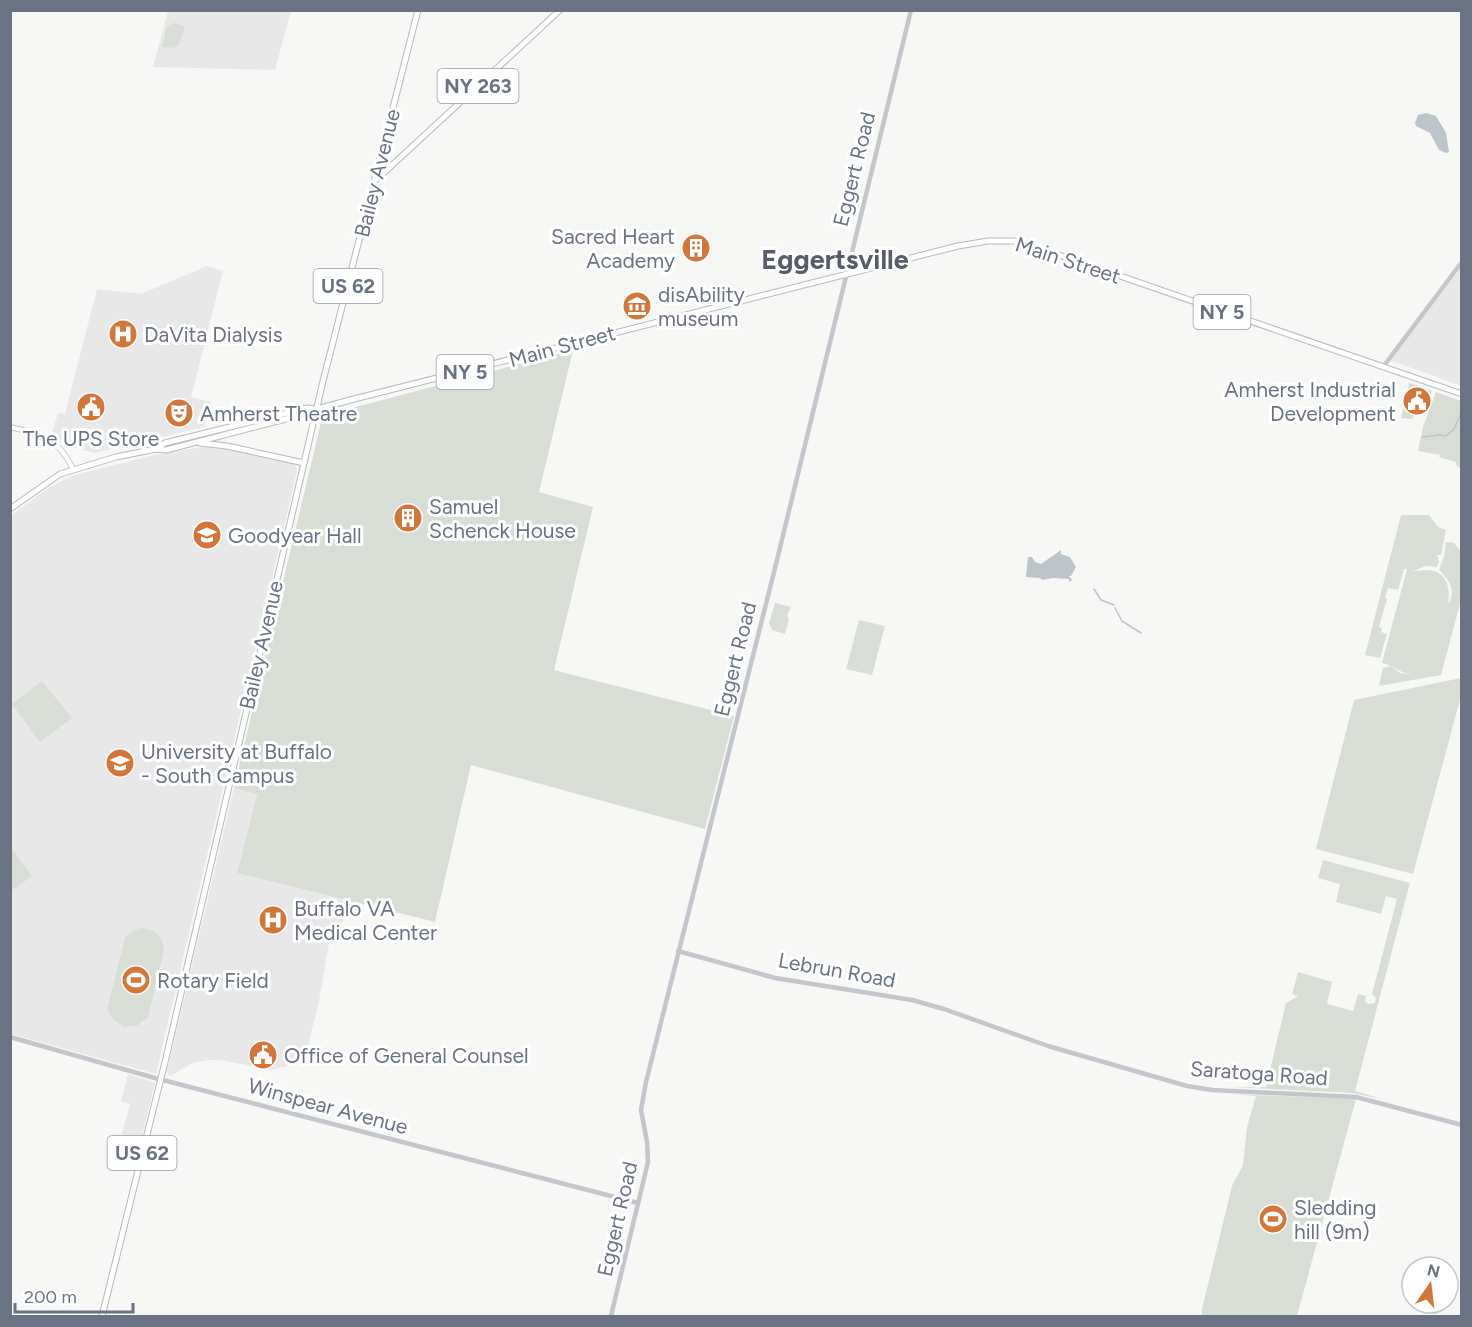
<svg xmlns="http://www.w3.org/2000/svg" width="1472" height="1327" viewBox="0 0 1472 1327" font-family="Figtree,sans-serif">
  <rect width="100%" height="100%" fill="#f7f7f5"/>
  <g fill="#e8e8e8">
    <path d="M 168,11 L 291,11 L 275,70 L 153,67 Z"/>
    <path d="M 207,266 L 223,271 L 191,397 L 211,402 L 204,427 L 94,453 L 65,445 L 51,436 L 58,413 L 65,414 L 97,289 L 141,294 Z"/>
    <path d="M 1461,268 L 1461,386 L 1390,360 Z"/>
    <path d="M 206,446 L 221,447 L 291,463 L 295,465 L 297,471 L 156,1074 L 11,1034 L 10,516 L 47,489 L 71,476 L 150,456 Z"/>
    <path d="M 234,788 L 257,793 L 237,873 L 357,903 L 330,937 L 319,1001 L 307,1049 L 300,1057 L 287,1066 L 271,1070 L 221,1060 L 209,1060 L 193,1063 L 170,1076 L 167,1071 Z"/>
    <path d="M 128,1074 L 155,1083 L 142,1137 L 139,1140 L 122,1134 L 130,1104 L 121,1101 Z"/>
  </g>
  <g fill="#d8ded6">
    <path d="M 174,23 L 185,26 L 179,45 L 173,48 L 162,47 L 167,26 Z"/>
    <path d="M 573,350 L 539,492 L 593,507 L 554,670 L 734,716 L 705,829 L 471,765 L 435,922 L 237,873 L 257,794 L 234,788 L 322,418 L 325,415 Z"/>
    <path d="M 1410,383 L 1432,391 L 1427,407 L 1418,408 L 1412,419 L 1401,418 L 1409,385 L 1408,384 Z"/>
    <path d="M 1436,392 L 1461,401 L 1461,469 L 1456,465 L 1456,462 L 1439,457 L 1440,455 L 1418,451 L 1423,427 Z"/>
    <path d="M 1401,515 L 1429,515 L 1438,527 L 1446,530 L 1441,555 L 1437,555 L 1439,562 L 1437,567 L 1426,566 L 1413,571 C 1418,571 1423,570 1428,570 C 1447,571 1451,589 1448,604 C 1457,592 1449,579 1439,570 L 1444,556 L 1446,542 L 1454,543 L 1461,552 L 1461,600 L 1441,675 L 1379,686 L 1383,668 L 1391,666 L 1400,673 L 1411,675 C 1400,673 1393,665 1382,663 L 1407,569 L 1404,569 L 1398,590 L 1388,588 L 1385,598 L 1387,599 L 1379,627 L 1382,628 L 1381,632 L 1387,634 L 1380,658 L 1365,655 Z"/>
    <path d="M 775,603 L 791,607 L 787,616 L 789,619 L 785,634 L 772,630 L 769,623 Z"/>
    <path d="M 859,620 L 885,626 L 872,675 L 846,669 Z"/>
    <path d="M 1461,678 L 1461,696 L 1413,874 L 1316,849 L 1354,700 Z"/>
    <path d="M 42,681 L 72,718 L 40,742 L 12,704 Z"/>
    <path d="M 11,847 L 32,876 L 11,891 Z"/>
    <path d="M 1323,860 L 1410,883 L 1355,1091 L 1385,1100 L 1353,1093 L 1231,1087 L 1266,1087 L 1286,1003 L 1298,996 L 1292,994 L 1298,972 L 1332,982 L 1327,1004 L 1353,1011 L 1358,994 L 1366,996 L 1365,1001 L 1368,1004 L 1375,1003 L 1376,998 L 1372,994 L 1397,899 L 1386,896 L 1381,914 L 1336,902 L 1340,884 L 1318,878 Z"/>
    <path d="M 139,928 C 154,928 162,935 164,950 L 148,1017 L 138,1025 L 125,1027 L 113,1019 L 107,1010 L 125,937 Z"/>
    <path d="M 1229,1094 L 1356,1099 L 1297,1316 L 1202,1316 L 1202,1309 L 1232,1186 L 1243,1165 L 1247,1127 L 1256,1096 Z"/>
  </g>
  <g fill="#bdc4ca">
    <path d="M 1426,113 L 1436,116 L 1446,133 L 1449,152 L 1446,153 L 1439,150 L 1430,133 L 1416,126 L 1415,123 L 1418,115 Z"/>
    <path d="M 1061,550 L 1061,554 L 1070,557 L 1076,567 L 1071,576 L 1069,576 L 1072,580 L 1069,582 L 1069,579 L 1053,578 L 1042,580 L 1040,578 L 1026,577 L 1028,557 L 1032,557 L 1035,562 L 1041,564 Z"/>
  </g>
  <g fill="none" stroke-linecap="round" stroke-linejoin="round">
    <g stroke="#bdc4ca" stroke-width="1.5">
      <path d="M 1423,437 L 1439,435 L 1446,436 L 1454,429 L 1462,411"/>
      <path d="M 1094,589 L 1101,600 L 1114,605"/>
      <path d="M 1115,608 L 1122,621 L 1141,633"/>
    </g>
    <g stroke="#b6b9be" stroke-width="6">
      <path id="secondary" d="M 10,427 C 43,435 57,437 73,469"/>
    </g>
    <g stroke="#b7b9bd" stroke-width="7">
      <g id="primary">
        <path d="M 376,180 L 560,10"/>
        <path d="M 200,443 L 227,446 L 304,463"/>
        <path d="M 156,449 L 166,450 L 305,414 L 317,409 L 354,399 L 958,246 L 988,241 L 1014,241 L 1059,255 L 1462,394"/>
        <path d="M 10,509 L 60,474 L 116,457 L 156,449 L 165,443 L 307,408 L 315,409"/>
        <path d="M 102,1316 L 166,1058 L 323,381 L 418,10"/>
      </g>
    </g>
    <g stroke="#c3c6ca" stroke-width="4.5">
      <path d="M 1383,367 L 1462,262"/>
      <path d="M 678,951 L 775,978 L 912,1000 L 944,1009 L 1048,1046 L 1187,1086 L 1212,1090 L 1356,1097 L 1462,1125"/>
      <path d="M 10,1037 L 155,1078 L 638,1203"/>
      <path d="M 611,1316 L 648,1162 L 647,1142 L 641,1110 L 646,1082 L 776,564 L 911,10"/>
    </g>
    <use href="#secondary" stroke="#fff" stroke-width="4.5"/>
    <use href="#primary" stroke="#fff" stroke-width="5"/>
  </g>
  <defs>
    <g id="building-disc" transform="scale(1.5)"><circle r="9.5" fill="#d37639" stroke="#fff"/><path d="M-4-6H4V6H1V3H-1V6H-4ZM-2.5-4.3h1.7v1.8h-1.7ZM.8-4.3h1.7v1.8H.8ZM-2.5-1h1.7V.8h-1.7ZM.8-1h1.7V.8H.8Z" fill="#fff"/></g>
    <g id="museum-disc" transform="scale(1.5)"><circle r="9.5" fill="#d37639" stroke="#fff"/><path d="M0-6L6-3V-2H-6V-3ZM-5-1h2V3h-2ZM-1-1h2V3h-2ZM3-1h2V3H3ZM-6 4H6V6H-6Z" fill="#fff"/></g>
    <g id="hospital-disc" transform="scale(1.5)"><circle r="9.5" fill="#d37639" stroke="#fff"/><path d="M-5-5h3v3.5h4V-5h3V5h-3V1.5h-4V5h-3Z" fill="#fff"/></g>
    <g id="civic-disc" transform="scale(1.5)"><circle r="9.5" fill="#d37639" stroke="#fff"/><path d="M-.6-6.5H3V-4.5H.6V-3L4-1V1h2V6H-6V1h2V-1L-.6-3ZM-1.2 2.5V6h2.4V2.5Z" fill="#fff"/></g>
    <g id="theatre-disc" transform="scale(1.5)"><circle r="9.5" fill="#d37639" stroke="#fff"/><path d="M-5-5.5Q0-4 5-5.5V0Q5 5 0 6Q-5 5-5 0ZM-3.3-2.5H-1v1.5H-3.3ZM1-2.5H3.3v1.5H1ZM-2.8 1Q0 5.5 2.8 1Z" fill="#fff"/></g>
    <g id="university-disc" transform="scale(1.5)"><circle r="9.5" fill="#d37639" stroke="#fff"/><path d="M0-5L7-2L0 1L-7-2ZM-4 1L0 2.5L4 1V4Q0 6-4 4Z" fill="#fff"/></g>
    <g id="stadium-disc" transform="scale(1.5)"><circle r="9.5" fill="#d37639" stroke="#fff"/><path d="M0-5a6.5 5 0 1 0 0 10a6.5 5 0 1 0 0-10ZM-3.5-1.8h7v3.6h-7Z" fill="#fff"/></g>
  </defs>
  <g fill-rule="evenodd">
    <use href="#building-disc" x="696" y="248"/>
    <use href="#museum-disc" x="637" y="306"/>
    <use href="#hospital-disc" x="123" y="334"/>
    <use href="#civic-disc" x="1417" y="401"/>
    <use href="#civic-disc" x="91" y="407"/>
    <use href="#theatre-disc" x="179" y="413"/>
    <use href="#building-disc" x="408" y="518"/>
    <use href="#university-disc" x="207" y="535"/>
    <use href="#university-disc" x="120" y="763"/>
    <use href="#hospital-disc" x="273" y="920"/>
    <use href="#stadium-disc" x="136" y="980"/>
    <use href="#civic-disc" x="263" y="1055"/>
    <use href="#stadium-disc" x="1273" y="1219"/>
  </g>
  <g text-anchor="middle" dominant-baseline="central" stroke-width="6" stroke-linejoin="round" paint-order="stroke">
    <g fill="#fff" stroke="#969da8" stroke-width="1.5">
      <rect x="437.5" y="69" width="81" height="34" rx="4.5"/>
      <rect x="313.5" y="269" width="69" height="34" rx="4.5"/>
      <rect x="1193.5" y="295" width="57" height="34" rx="4.5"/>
      <rect x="436.5" y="355" width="57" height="34" rx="4.5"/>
      <rect x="107.5" y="1136" width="69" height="34" rx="4.5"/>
    </g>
    <g font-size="20" font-weight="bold" fill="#697383">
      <text x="478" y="86">NY 263</text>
      <text x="348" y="286">US 62</text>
      <text x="1222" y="312">NY 5</text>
      <text x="465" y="372">NY 5</text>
      <text x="142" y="1153">US 62</text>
    </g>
    <g font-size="21" fill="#697383" stroke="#fff">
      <text transform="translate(854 169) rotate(-76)">Eggert Road</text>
      <text transform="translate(377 173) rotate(-76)">Bailey Avenue</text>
      <text transform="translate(1068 260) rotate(18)">Main Street</text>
      <text transform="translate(562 346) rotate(-15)">Main Street</text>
      <text transform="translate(261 645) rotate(-77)">Bailey Avenue</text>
      <text transform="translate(735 659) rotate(-76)">Eggert Road</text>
      <text transform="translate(837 970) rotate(10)">Lebrun Road</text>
      <text transform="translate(1259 1073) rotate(4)">Saratoga Road</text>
      <text transform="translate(328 1106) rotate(15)">Winspear Avenue</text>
      <text transform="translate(617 1219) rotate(-77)">Eggert Road</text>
    </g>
    <g font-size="21" fill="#697383" stroke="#fff" text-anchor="start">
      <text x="675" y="236" text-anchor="end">Sacred Heart<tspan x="675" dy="24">Academy</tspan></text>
      <text x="658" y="294">disAbility<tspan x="658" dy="24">museum</tspan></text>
      <text x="144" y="334">DaVita Dialysis</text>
      <text x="1396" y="389" text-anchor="end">Amherst Industrial<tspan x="1396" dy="24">Development</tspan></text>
      <text x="200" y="413">Amherst Theatre</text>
      <text x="91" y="438" text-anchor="middle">The UPS Store</text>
      <text x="429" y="506">Samuel<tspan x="429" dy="24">Schenck House</tspan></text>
      <text x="228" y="535">Goodyear Hall</text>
      <text x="141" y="751">University at Buffalo<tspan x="141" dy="24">- South Campus</tspan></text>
      <text x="294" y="908">Buffalo VA<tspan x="294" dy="24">Medical Center</tspan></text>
      <text x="157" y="980">Rotary Field</text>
      <text x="284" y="1055">Office of General Counsel</text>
      <text x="1294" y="1207">Sledding<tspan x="1294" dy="24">hill (9m)</tspan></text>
    </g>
    <g font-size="27" font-weight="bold" fill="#565d69" stroke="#fff">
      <text x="835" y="259">Eggertsville</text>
    </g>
  </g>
  <rect width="1472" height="1327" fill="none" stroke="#697383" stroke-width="24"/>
  <g transform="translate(1430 1285) rotate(14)"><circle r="28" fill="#ffffff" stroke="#c3c7cd" stroke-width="1.5"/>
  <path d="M0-4.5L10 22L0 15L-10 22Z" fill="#d37639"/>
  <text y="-9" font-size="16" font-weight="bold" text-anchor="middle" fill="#697383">N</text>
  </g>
  <path d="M15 1303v9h118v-9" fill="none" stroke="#697383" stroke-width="3"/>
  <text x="24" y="1303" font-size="18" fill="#697383" stroke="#ffffff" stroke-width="4.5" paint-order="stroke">200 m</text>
</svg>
